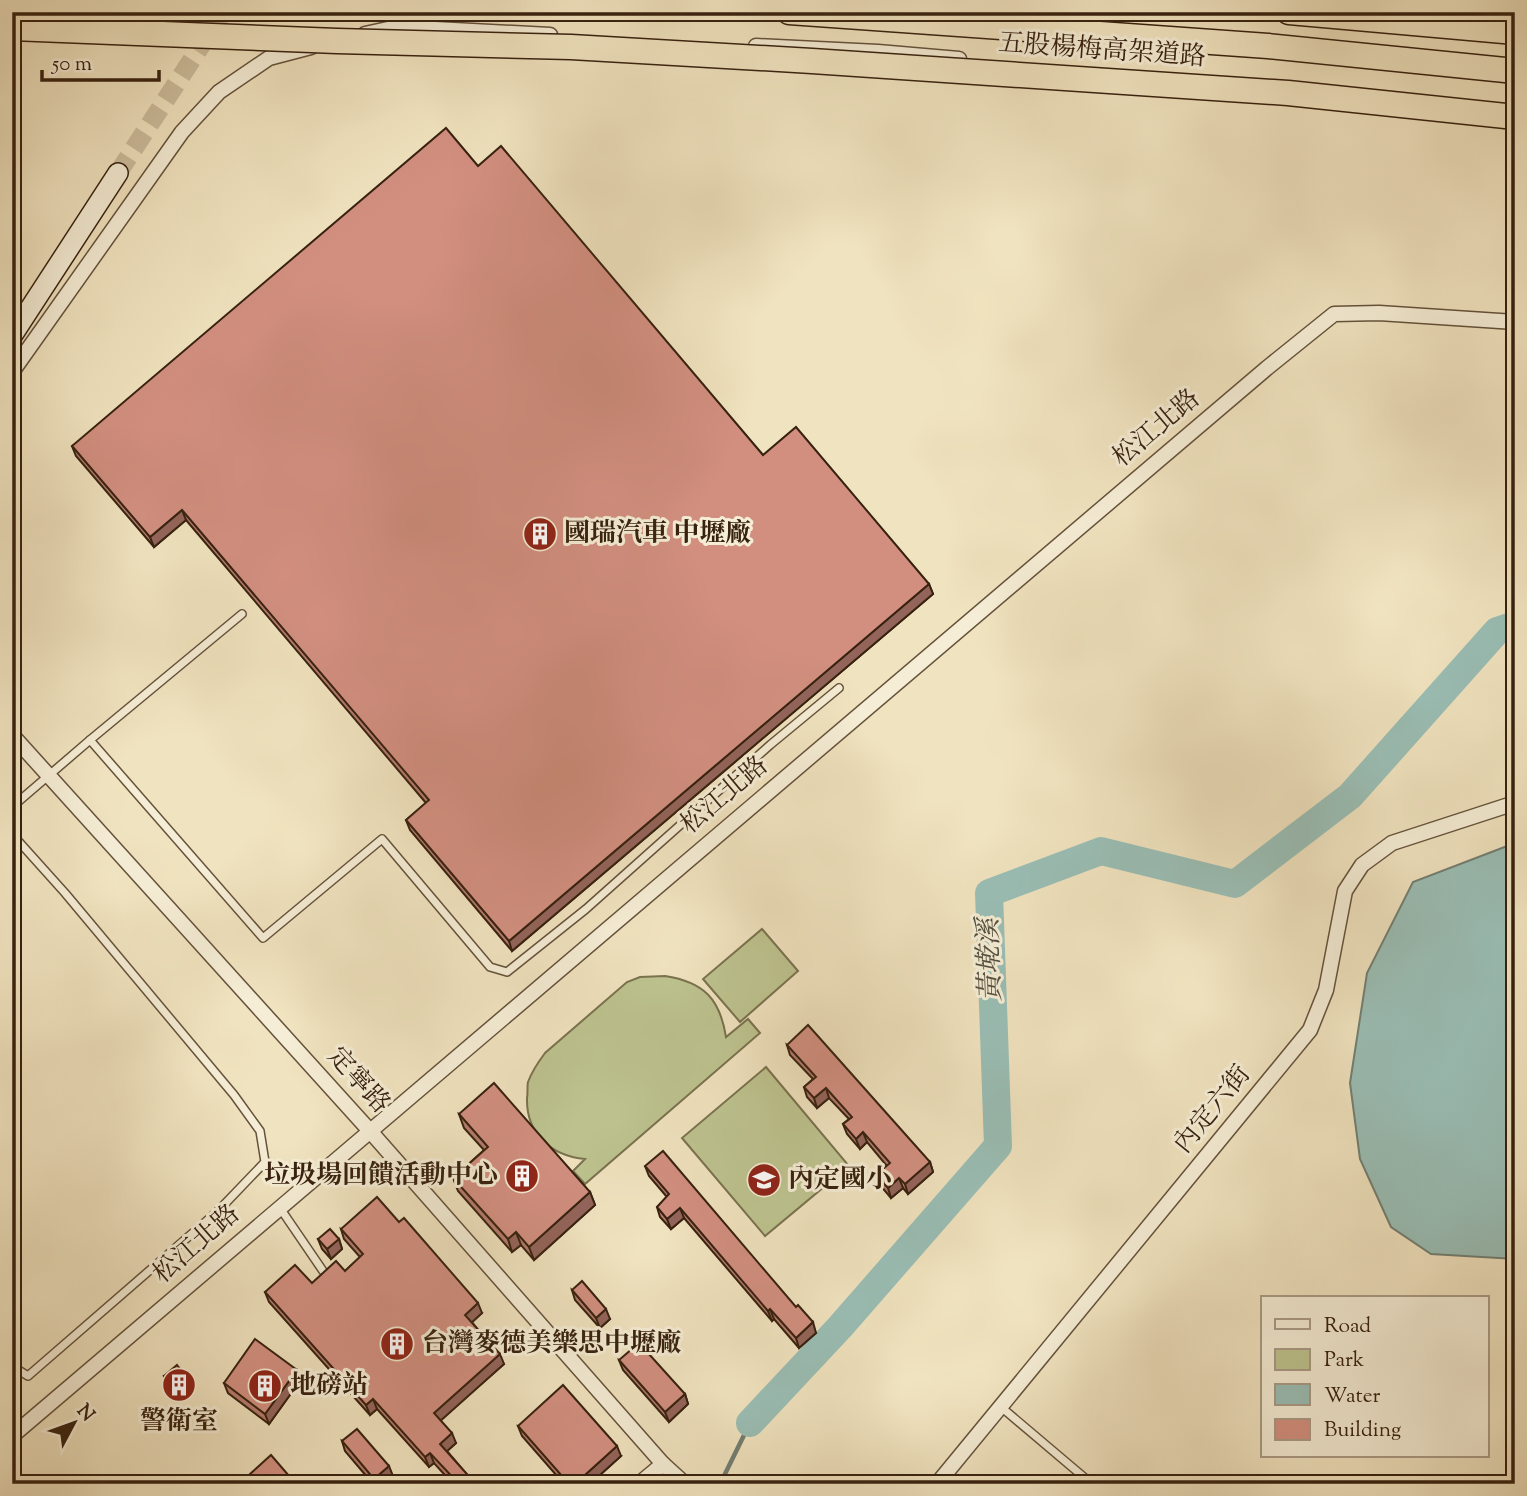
<svg xmlns="http://www.w3.org/2000/svg" width="1527" height="1496" viewBox="0 0 1527 1496" font-family="'Sorts Mill Goudy','Noto Serif TC',serif">
  <rect width="100%" height="100%" fill="#f0e3bf"/>
  <filter id="stains"><feTurbulence type="fractalNoise" baseFrequency=".00286" numOctaves="4"/><feColorMatrix values="0 0 0 0 .2 0 0 0 0 .09 0 0 0 0 .02 0 0 0 .5 -.17"/></filter>
  <radialGradient id="worn" r=".72"><stop offset=".6" stop-color="#630" stop-opacity="0"/><stop offset="1" stop-color="#630" stop-opacity=".3"/></radialGradient>
  <g fill="#bdc38f" stroke="#7a724f" stroke-width="2">
    <path d="M 762,929 L 798,971 L 740,1022 L 703,979 Z"/>
    <path d="M 665,976 C 704,982 720,999 726,1037 L 748,1019 L 760,1033 L 585,1184 L 573,1171 L 585,1159 C 551,1156 526,1133 527,1098 C 528,1093 527,1086 528,1082 C 532,1071 539,1061 545,1053 L 627,982 L 640,977 Z"/>
    <path d="M 766,1067 L 849,1166 L 765,1236 L 682,1138 Z"/>
  </g>
  <path fill="#9abeb5" stroke="#727f73" stroke-width="2" d="M 1515,843 L 1515,1259 L 1431,1254 L 1391,1227 L 1360,1159 L 1350,1083 L 1367,973 L 1413,882 Z"/>
  <g fill="none" stroke-linecap="round" stroke-linejoin="round">
    <path stroke="#727f73" stroke-width="4.5" d="M 731,1484 L 724,1476 L 750,1423"/>
    <path stroke="#9abeb5" stroke-width="28" d="M 750,1423 L 840,1327 L 998,1146 L 989,893 L 1101,851 L 1235,884 L 1350,796 L 1497,631 L 1515,625"/>
    <path stroke="#cbbc9c" stroke-width="19" stroke-dasharray="19 10" stroke-linecap="butt" d="M 118,173 L 223,12"/>
    <g stroke="#65523b" stroke-width="10">
      <g id="lane">
        <path d="M 90,740 L 263,938 L 382,839 L 490,967 L 507,972 L 586,909 L 770,745 L 839,688"/>
        <path d="M 12,807 L 90,740 L 242,614"/>
        <path d="M 12,834 L 65,893 L 234,1095 L 260,1131 L 265,1162 L 218,1211 L 28,1376 L 12,1366"/>
        <path d="M 280,1208 L 323,1271"/>
        <path d="M 1001,1407 L 1092,1484"/>
      </g>
    </g>
    <g stroke="#65523b" stroke-width="17">
      <g id="street">
        <path d="M 365,34 L 397,27 L 550,35"/>
        <path d="M 756,46 L 878,52 L 959,59"/>
        <path d="M 12,372 L 182,132 L 219,92 L 269,58 L 311,47"/>
        <path d="M 12,735 L 370,1131 L 663,1464 L 685,1484"/>
        <path d="M 12,1436 L 1267,368 L 1334,314 L 1379,313 L 1515,322"/>
        <path d="M 639,1484 L 663,1464"/>
        <path d="M 937,1484 L 1310,1030 L 1326,990 L 1345,891 L 1362,865 L 1392,843 L 1515,803"/>
      </g>
    </g>
    <g stroke="#37210f" stroke-width="22">
      <path id="secondary" d="M 12,336 L 118,173"/>
    </g>
    <g stroke="#37210f" stroke-width="27">
      <g id="highway">
        <path d="M 789,12 L 1268,46 L 1515,71"/>
        <path d="M 1289,12 L 1515,32"/>
      </g>
    </g>
    <use href="#lane" stroke="#f5edd5" stroke-width="7"/>
    <use href="#street" stroke="#f5edd5" stroke-width="14"/>
    <use href="#secondary" stroke="#f5edd5" stroke-width="19"/>
    <use href="#highway" stroke="#f0e3bf" stroke-width="24"/>
    <g stroke="#37210f" stroke-width="27" stroke-linecap="butt">
      <path id="highway-bridge" d="M 12,28 L 337,41 L 571,47 L 812,61 L 1288,93 L 1515,117"/>
    </g>
    <use href="#highway-bridge" stroke="#f0e3bf" stroke-width="24"/>
  </g>
  <g fill="#b57b6e" stroke="#37210f" stroke-width="2">
    <path d="M 478,166 L 763,455 L 929,584 L 933,594 L 512,951 L 410,830 L 406,820 L 426,803 L 186,520 L 154,547 L 76,456 L 72,446 Z"/>
    <path d="M 787,1045 L 930,1162 L 933,1172 L 908,1194 L 903,1188 L 891,1198 L 880,1185 L 876,1175 L 887,1166 L 867,1142 L 860,1149 L 847,1134 L 843,1124 L 849,1119 L 829,1098 L 817,1108 L 807,1097 L 804,1087 L 813,1079 L 790,1055 Z"/>
    <path d="M 459,1114 L 590,1192 L 595,1205 L 534,1260 L 521,1245 L 512,1252 L 458,1191 L 453,1178 L 484,1150 L 464,1128 Z"/>
    <path d="M 645,1166 L 816,1333 L 799,1348 L 774,1319 L 772,1321 L 684,1218 L 671,1229 L 660,1217 L 657,1207 L 667,1197 L 649,1176 Z"/>
    <path d="M 341,1229 L 482,1313 L 472,1322 L 504,1364 L 440,1420 L 456,1443 L 447,1451 L 475,1484 L 453,1484 L 434,1463 L 429,1467 L 377,1409 L 370,1415 L 269,1302 L 265,1292 L 312,1283 L 345,1271 L 360,1257 L 344,1239 Z"/>
    <path d="M 318,1239 L 339,1239 L 342,1249 L 331,1259 L 322,1249 Z"/>
    <path d="M 572,1290 L 610,1319 L 600,1328 L 575,1300 Z"/>
    <path d="M 619,1360 L 685,1394 L 688,1404 L 669,1422 L 623,1370 Z"/>
    <path d="M 185,1375 L 189,1385 L 177,1395 L 168,1386 L 164,1376 Z"/>
    <path d="M 300,1381 L 269,1424 L 228,1393 L 224,1383 Z"/>
    <path d="M 518,1426 L 621,1456 L 590,1484 L 564,1484 L 522,1436 Z"/>
    <path d="M 342,1441 L 393,1476 L 384,1484 L 373,1484 L 345,1451 Z"/>
  </g>
  <g fill="#93645a" stroke="#37210f" stroke-width="2">
    <path d="M 182,510 L 186,520 L 154,547 L 150,537 Z"/>
    <path d="M 929,584 L 933,594 L 512,951 L 509,941 Z"/>
    <path d="M 826,1088 L 829,1098 L 817,1108 L 814,1098 Z"/>
    <path d="M 863,1132 L 867,1142 L 860,1149 L 856,1139 Z"/>
    <path d="M 930,1162 L 933,1172 L 908,1194 L 905,1184 Z"/>
    <path d="M 899,1178 L 903,1188 L 891,1198 L 888,1188 Z"/>
    <path d="M 590,1192 L 595,1205 L 534,1260 L 529,1247 Z"/>
    <path d="M 680,1208 L 684,1218 L 671,1229 L 667,1219 Z"/>
    <path d="M 516,1232 L 521,1245 L 512,1252 L 508,1239 Z"/>
    <path d="M 339,1239 L 342,1249 L 331,1259 L 327,1249 Z"/>
    <path d="M 478,1303 L 482,1313 L 469,1325 L 465,1315 Z"/>
    <path d="M 606,1309 L 610,1319 L 600,1328 L 596,1318 Z"/>
    <path d="M 770,1309 L 774,1319 L 772,1321 L 768,1311 Z"/>
    <path d="M 813,1322 L 816,1333 L 799,1348 L 796,1338 Z"/>
    <path d="M 500,1354 L 504,1364 L 438,1423 L 434,1413 Z"/>
    <path d="M 297,1370 L 300,1381 L 269,1424 L 265,1414 Z"/>
    <path d="M 185,1375 L 189,1385 L 177,1395 L 173,1385 Z"/>
    <path d="M 685,1394 L 688,1404 L 669,1422 L 665,1412 Z"/>
    <path d="M 373,1399 L 377,1409 L 370,1415 L 366,1405 Z"/>
    <path d="M 452,1433 L 456,1443 L 444,1454 L 440,1444 Z"/>
    <path d="M 617,1446 L 621,1456 L 590,1484 L 575,1484 Z"/>
    <path d="M 430,1453 L 434,1463 L 429,1467 L 425,1457 Z"/>
    <path d="M 389,1466 L 393,1476 L 384,1484 L 376,1484 L 374,1479 Z"/>
  </g>
  <g fill="#d28f80" stroke="#37210f" stroke-width="2">
    <path d="M 446,128 L 478,166 L 501,146 L 763,455 L 796,427 L 929,584 L 509,941 L 406,820 L 429,800 L 182,510 L 150,537 L 72,446 Z"/>
    <path d="M 808,1025 L 930,1162 L 905,1184 L 899,1178 L 888,1188 L 876,1175 L 890,1163 L 863,1132 L 856,1139 L 843,1124 L 852,1117 L 826,1088 L 814,1098 L 804,1087 L 816,1077 L 787,1045 Z"/>
    <path d="M 494,1083 L 590,1192 L 529,1247 L 516,1232 L 508,1239 L 453,1178 L 488,1147 L 459,1114 Z"/>
    <path d="M 663,1151 L 796,1307 L 798,1305 L 813,1322 L 796,1338 L 770,1309 L 768,1311 L 680,1208 L 667,1219 L 657,1207 L 669,1194 L 645,1166 Z"/>
    <path d="M 377,1197 L 399,1222 L 404,1218 L 478,1303 L 465,1315 L 500,1354 L 434,1413 L 452,1433 L 440,1444 L 474,1482 L 472,1484 L 459,1484 L 430,1453 L 425,1457 L 373,1399 L 366,1405 L 265,1292 L 295,1265 L 312,1283 L 336,1261 L 345,1271 L 363,1254 L 341,1229 Z"/>
    <path d="M 330,1229 L 339,1239 L 327,1249 L 318,1239 Z"/>
    <path d="M 582,1281 L 606,1309 L 596,1318 L 572,1290 Z"/>
    <path d="M 255,1339 L 297,1370 L 265,1414 L 224,1383 Z"/>
    <path d="M 639,1343 L 685,1394 L 665,1412 L 619,1360 Z"/>
    <path d="M 177,1365 L 185,1375 L 173,1385 L 164,1376 Z"/>
    <path d="M 563,1385 L 617,1446 L 575,1484 L 569,1484 L 518,1426 Z"/>
    <path d="M 357,1429 L 389,1466 L 374,1479 L 342,1441 Z"/>
    <path d="M 271,1455 L 296,1484 L 239,1484 Z"/>
  </g>
  <defs>
    <g id="building-disc" transform="scale(1.75)"><circle r="9.5" fill="#8f2418" stroke="#f5edd5"/><path d="M-4-6H4V6H1V3H-1V6H-4ZM-2.5-4.3h1.7v1.8h-1.7ZM.8-4.3h1.7v1.8H.8ZM-2.5-1h1.7V.8h-1.7ZM.8-1h1.7V.8H.8Z" fill="#fff"/></g>
    <g id="school-disc" transform="scale(1.75)"><circle r="9.5" fill="#8f2418" stroke="#f5edd5"/><path d="M0-5L7-2L0 1L-7-2ZM-4 1L0 2.5L4 1V4Q0 6-4 4Z" fill="#fff"/></g>
  </defs>
  <g fill-rule="evenodd">
    <use href="#building-disc" x="540" y="534"/>
    <use href="#building-disc" x="522" y="1176"/>
    <use href="#school-disc" x="764" y="1180"/>
    <use href="#building-disc" x="397" y="1344"/>
    <use href="#building-disc" x="179" y="1385"/>
    <use href="#building-disc" x="265" y="1386"/>
  </g>
  <g text-anchor="middle" dominant-baseline="central" stroke-width="6" stroke-linejoin="round" paint-order="stroke">
    <g font-size="26" fill="#37210f" stroke="#f5edd5">
      <text transform="translate(1102 51) rotate(4)">五股楊梅高架道路</text>
      <text transform="translate(1157 429) rotate(-40)">松江北路</text>
      <text transform="translate(725 796) rotate(-40)">松江北路</text>
      <text transform="translate(358 1081) rotate(48)">定寧路</text>
      <text transform="translate(1213 1110) rotate(-51)">內定六街</text>
      <text transform="translate(197 1245) rotate(-41)">松江北路</text>
    </g>
    <g font-size="26" font-weight="bold" fill="#37210f" stroke="#f5edd5" text-anchor="start">
      <text x="564" y="534">國瑞汽車 中壢廠</text>
      <text x="498" y="1176" text-anchor="end">垃圾場回饋活動中心</text>
      <text x="788" y="1180">內定國小</text>
      <text x="422" y="1344">台灣麥德美樂思中壢廠</text>
      <text x="290" y="1386">地磅站</text>
      <text x="179" y="1422" text-anchor="middle">警衛室</text>
    </g>
    <g font-size="28" font-style="italic" fill="#555041" stroke="#f5edd5">
      <text transform="translate(991 960) rotate(-92)">黃墘溪</text>
    </g>
  </g>
  <rect width="1527" height="1496" fill="none" stroke="#f0e3bf" stroke-width="42"/>
  <rect x="14" y="14" width="1499" height="1468" fill="none" stroke="#37210f" stroke-width="3.5"/>
  <rect x="21" y="21" width="1485" height="1454" fill="none" stroke="#37210f" stroke-width="2"/>
  <rect x="1261" y="1296" width="228" height="161" fill="#f5edd5" stroke="#a99b86" stroke-width="2"/>
  <rect x="1275" y="1319" width="35" height="10" fill="#f5edd5" stroke="#a99b86" stroke-width="2"/>
  <text x="1324" y="1332" font-size="21" fill="#37210f">Road</text>
  <rect x="1275" y="1349" width="35" height="21" fill="#bdc38f" stroke="#a99b86" stroke-width="2"/>
  <text x="1324" y="1366" font-size="21" fill="#37210f">Park</text>
  <rect x="1275" y="1384" width="35" height="21" fill="#9abeb5" stroke="#a99b86" stroke-width="2"/>
  <text x="1324" y="1402" font-size="21" fill="#37210f">Water</text>
  <rect x="1275" y="1419" width="35" height="21" fill="#d28f80" stroke="#a99b86" stroke-width="2"/>
  <text x="1324" y="1436" font-size="21" fill="#37210f">Building</text>
  <g transform="translate(74 1423) rotate(49)" stroke="#f5edd5" stroke-width="5" paint-order="stroke">
  <path d="M0-5L12 26L0 18L-12 26Z" fill="#37210f"/>
  <text y="-10" font-size="19" font-weight="bold" text-anchor="middle" fill="#37210f">N</text>
  </g>
  <path d="M42 70v10h117v-10" fill="none" stroke="#37210f" stroke-width="3.5"/>
  <text x="52" y="70" font-size="21" fill="#37210f" stroke="#f5edd5" stroke-width="5" paint-order="stroke">50 m</text>
  <rect width="100%" height="100%" filter="url(#stains)"/>
  <rect width="100%" height="100%" fill="url(#worn)"/>
</svg>
